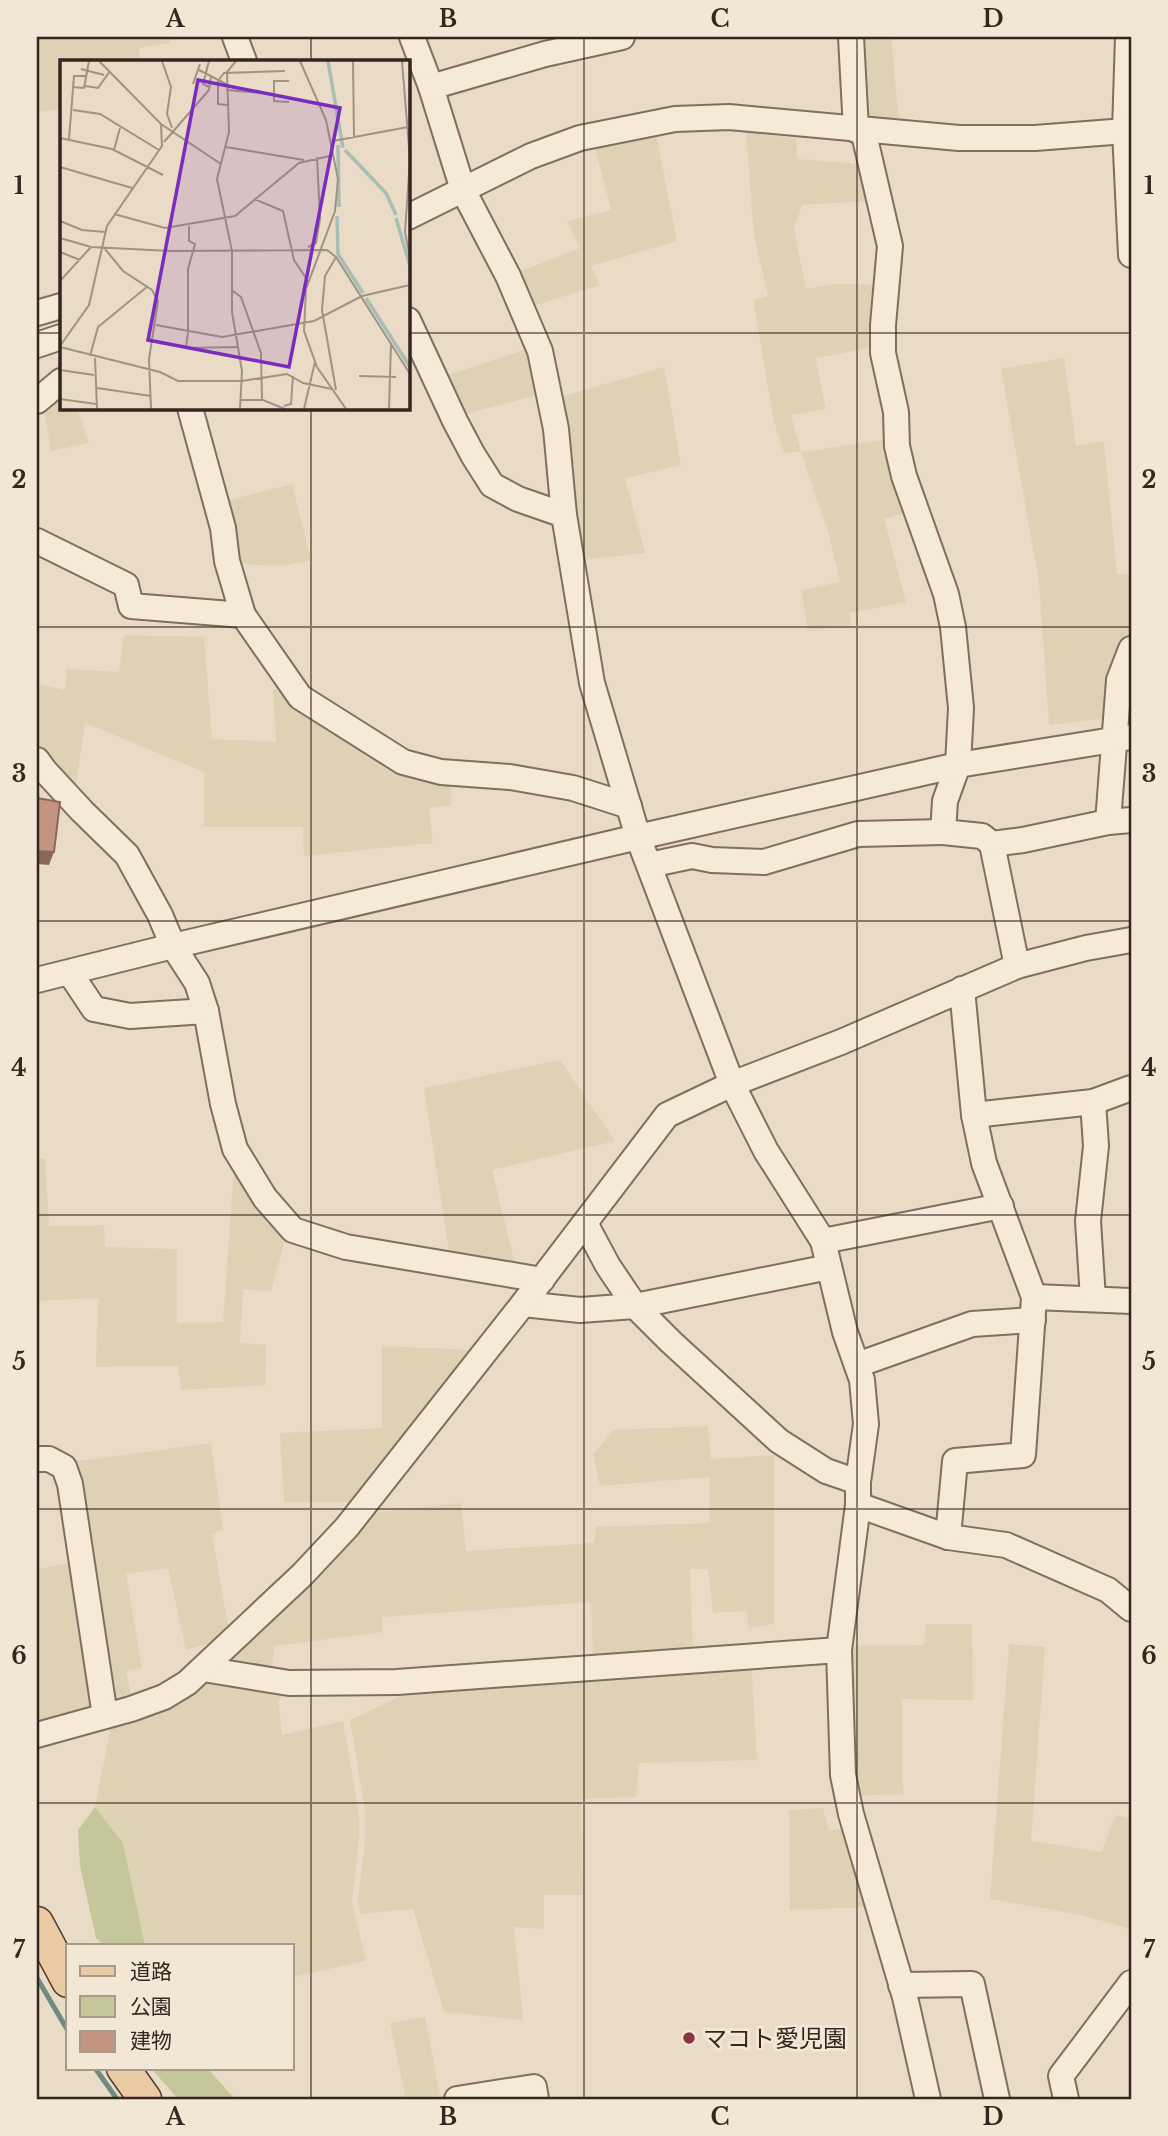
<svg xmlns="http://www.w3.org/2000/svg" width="1168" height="2136" viewBox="0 0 1168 2136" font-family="'Libre Baskerville','Noto Sans JP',serif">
  <rect width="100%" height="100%" fill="#e9dbc6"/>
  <g fill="#ded2b4">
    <path d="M 37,37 L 170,37 L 171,43 L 139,48 L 141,61 L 61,61 L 61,109 L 37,112 Z"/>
    <path d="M 891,37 L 899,120 L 864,116 L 856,39 Z"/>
    <path d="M 746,131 L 796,139 L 797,159 L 862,164 L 870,201 L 802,205 L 794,229 L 806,289 L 832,284 L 879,285 L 874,347 L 815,358 L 826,409 L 791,415 L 801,452 L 890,439 L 907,512 L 884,519 L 906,602 L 849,613 L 851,625 L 808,631 L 801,590 L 840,582 L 829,535 L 801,452 L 784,453 L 774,422 L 753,300 L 768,296 L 754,235 Z"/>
    <path d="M 656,134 L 677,241 L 591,266 L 600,285 L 533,306 L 519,272 L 580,248 L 567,221 L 611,210 L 595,148 Z"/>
    <path d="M 534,347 L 545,393 L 462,415 L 445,376 Z"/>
    <path d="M 1064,358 L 1076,446 L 1104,441 L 1117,574 L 1130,574 L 1131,572 L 1131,638 L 1110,718 L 1049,725 L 1039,582 L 1001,369 Z"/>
    <path d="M 664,367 L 681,465 L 625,478 L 645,553 L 580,560 L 559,397 Z"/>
    <path d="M 61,390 L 61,408 L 77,408 L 89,443 L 51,451 L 43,404 Z"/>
    <path d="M 292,484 L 311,560 L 283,566 L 237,564 L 222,502 Z"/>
    <path d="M 124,635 L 204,637 L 212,739 L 276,742 L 273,690 L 282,684 L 451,779 L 451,805 L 429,808 L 433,843 L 304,856 L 303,827 L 204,827 L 204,772 L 85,723 L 75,791 L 53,769 L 37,741 L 37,684 L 65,690 L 67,669 L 119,672 Z"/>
    <path d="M 560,1060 L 615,1141 L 492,1170 L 515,1264 L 449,1252 L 424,1088 Z"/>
    <path d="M 37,1158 L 45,1159 L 49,1226 L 104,1225 L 105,1247 L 177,1249 L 177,1323 L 223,1322 L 235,1158 L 287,1232 L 271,1291 L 243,1289 L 240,1343 L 266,1345 L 265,1385 L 181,1390 L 178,1366 L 96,1367 L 98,1298 L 37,1301 Z"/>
    <path d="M 382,1346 L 473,1350 L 358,1502 L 284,1502 L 280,1433 L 382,1428 Z"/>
    <path d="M 708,1426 L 711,1459 L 774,1455 L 774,1624 L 749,1628 L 746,1611 L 713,1613 L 708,1569 L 690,1569 L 693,1648 L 593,1656 L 591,1602 L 382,1617 L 383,1632 L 274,1646 L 272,1673 L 227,1662 L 370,1513 L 461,1503 L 466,1551 L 594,1543 L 596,1527 L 709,1523 L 710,1477 L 600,1486 L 593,1454 L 614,1430 Z"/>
    <path d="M 211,1443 L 223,1530 L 212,1534 L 230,1637 L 186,1650 L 168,1568 L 126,1574 L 142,1668 L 126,1671 L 133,1703 L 110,1709 L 72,1462 Z"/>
    <path d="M 75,1562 L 100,1714 L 37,1731 L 37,1569 Z"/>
    <path d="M 926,1624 L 972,1624 L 973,1700 L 902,1699 L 903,1794 L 856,1796 L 848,1646 L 924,1645 Z"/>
    <path d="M 1009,1644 L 1045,1647 L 1031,1841 L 1102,1852 L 1115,1815 L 1131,1819 L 1131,1929 L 1081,1915 L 990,1899 Z"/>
    <path d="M 751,1661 L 757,1760 L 639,1763 L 636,1797 L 581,1799 L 583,1895 L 544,1895 L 544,1929 L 514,1927 L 523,2020 L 444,2012 L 413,1909 L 361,1914 L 358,1899 L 365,1841 L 365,1811 L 350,1720 L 411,1691 Z"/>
    <path d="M 212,1676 L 290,1690 L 278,1700 L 282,1735 L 343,1721 L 359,1814 L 359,1840 L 352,1902 L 366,1961 L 292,1977 L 292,1945 L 145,1945 L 123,1843 L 95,1807 L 111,1727 Z"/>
    <path d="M 823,1808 L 829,1830 L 845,1829 L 872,1907 L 790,1910 L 789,1810 Z"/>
    <path d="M 425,2017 L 440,2095 L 420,2099 L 406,2099 L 390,2023 Z"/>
  </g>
  <g fill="#c6c69b">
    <path d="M 95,1807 L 123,1843 L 145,1945 L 103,1945 L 96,1938 L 80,1866 L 78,1830 Z"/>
    <path d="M 151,2068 L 207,2068 L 235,2099 L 178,2099 Z"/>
  </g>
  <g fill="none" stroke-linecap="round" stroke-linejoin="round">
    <g stroke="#6f8b80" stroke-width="5">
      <path d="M 37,1978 L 68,2031"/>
      <path d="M 95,2068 L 117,2099"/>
    </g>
    <g stroke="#836d5e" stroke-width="28">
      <g id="minor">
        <path d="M 235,37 L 244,61"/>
        <path d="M 412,37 L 431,87 L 463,190 L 508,276 L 540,351 L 556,429 L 564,515 L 592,683 L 638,837 L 732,1084 L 766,1151 L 823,1241 L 845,1332 L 862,1380 L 866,1424 L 858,1482 L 858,1505 L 839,1650 L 843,1775 L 851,1814 L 905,1997 L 928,2099"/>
        <path d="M 851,37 L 856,130"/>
        <path d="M 1128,37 L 1125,131 L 1131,255"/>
        <path d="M 431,87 L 545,54 L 622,37"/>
        <path d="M 863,130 L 890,246 L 883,325 L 883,353 L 896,412 L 897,446 L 904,476 L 946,594 L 953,627 L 961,708 L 958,765 L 945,801 L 943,832 L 982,836 L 992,844 L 1017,966"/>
        <path d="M 408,217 L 531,156 L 580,138 L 675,119 L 729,117 L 959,138 L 1035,138 L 1125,131"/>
        <path d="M 37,313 L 61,306"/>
        <path d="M 408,320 L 455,421 L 473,455 L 492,485 L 518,499 L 564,515"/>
        <path d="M 37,345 L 61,337"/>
        <path d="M 37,401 L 61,381"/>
        <path d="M 190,408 L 223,528 L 227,561 L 243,615"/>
        <path d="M 37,541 L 126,585 L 131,606 L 243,615 L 300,697 L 403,762 L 441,772 L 510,777 L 573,788 L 629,806"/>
        <path d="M 37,760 L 45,771 L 82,811 L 127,855 L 160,915 L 173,946 L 197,983 L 206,1011 L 223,1104 L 235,1149 L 265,1198 L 293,1230 L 346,1247 L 542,1280"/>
        <path d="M 1108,822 L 1119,680 L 1131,649"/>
        <path d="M 992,844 L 1023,840 L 1108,822 L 1131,820"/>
        <path d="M 649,865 L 692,856 L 712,860 L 764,862 L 858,834 L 943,832"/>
        <path d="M 70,973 L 94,1009 L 130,1016 L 206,1011"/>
        <path d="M 37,980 L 173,946 L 638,837 L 958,765 L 1131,737"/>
        <path d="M 974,1115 L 1093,1102 L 1131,1088"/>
        <path d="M 585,1223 L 608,1266 L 635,1306 L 671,1342 L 779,1441 L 826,1471 L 858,1482"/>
        <path d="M 823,1241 L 1001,1206"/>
        <path d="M 1034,1297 L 1131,1301"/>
        <path d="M 1093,1299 L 1088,1221 L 1096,1146 L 1093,1102"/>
        <path d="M 523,1304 L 580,1310 L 635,1306 L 829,1267"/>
        <path d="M 857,1365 L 972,1324 L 1033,1320"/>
        <path d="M 37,1459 L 49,1459 L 64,1467 L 70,1484 L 105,1716"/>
        <path d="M 858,1505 L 948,1537 L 1006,1545 L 1108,1590 L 1131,1609"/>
        <path d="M 948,1537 L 955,1461 L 1023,1455 L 1034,1297 L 984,1163 L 974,1115 L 962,989"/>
        <path d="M 203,1669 L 289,1683 L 397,1682 L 839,1650"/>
        <path d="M 37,1735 L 131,1709 L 164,1697 L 187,1683 L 302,1575 L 347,1527 L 523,1304 L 667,1115 L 732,1084 L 841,1042 L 1017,966 L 1086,948 L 1131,940"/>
        <path d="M 901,1985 L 972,1984 L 997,2099"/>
        <path d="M 457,2099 L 534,2087 L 536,2099"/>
        <path d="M 1066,2099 L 1061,2076 L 1131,1983"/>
      </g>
    </g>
    <g stroke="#513c31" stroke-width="35">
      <g id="major">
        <path d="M 37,1923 L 68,1981"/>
        <path d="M 123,2068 L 145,2099"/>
      </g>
    </g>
    <use href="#minor" stroke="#f5e9d8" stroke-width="24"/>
    <use href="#major" stroke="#e9caa2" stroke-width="32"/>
  </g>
  <path fill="#89685a" d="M 37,851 L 54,852 L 49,865 L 37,864 Z"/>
  <path fill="#c49480" stroke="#89685a" stroke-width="2" d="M 37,798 L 60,802 L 54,852 L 37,851 Z"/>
  <path fill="none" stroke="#352720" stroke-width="2" stroke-opacity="0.55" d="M 311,37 L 311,61M 584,37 L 584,2099M 857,37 L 857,2099M 37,333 L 61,333M 408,333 L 1131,333M 311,408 L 311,2099M 37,627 L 1131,627M 37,921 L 1131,921M 37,1215 L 1131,1215M 37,1509 L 1131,1509M 37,1803 L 1131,1803"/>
  <circle fill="#8c343f" stroke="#f2e6d5" stroke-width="2.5" cx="689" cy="2038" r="7"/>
  <g text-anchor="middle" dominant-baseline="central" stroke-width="6" stroke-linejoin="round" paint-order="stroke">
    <g font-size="24" fill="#352720" stroke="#f2e6d5" text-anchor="start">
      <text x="703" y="2038">マコト愛児園</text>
    </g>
  </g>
  <g transform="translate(60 60)">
    <rect width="350" height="350" fill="#e9dbc6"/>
    <path fill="none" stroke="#a7beb4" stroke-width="3.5" d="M 268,1 L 283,88M 278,85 L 279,147M 285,90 L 326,133 L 336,155M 277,156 L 278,194 L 303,233M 336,158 L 350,206M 306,238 L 350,307"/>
    <path fill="none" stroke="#a19384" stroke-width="2" d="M 39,1 L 101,64 L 161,104M 102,1 L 111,27 L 107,54 L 112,68M 149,1 L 143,24 L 149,27M 176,1 L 167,12 L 169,72 L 157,119 L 172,191 L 172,252 L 182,311 L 180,349M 240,1 L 266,60 L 278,119 L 275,151 L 246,229 L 244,271 L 257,307 L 286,349M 293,1 L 294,77M 342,1 L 350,100 L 345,172 L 350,198M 21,9 L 44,15M 139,10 L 166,24M 229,21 L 214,21 L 214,41 L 229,42M 133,24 L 140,4M 25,26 L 38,28 L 50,11M 12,27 L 24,28 L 29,1M 166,30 L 214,34M 167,45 L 158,44 L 158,21 L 164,13 L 225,11M 13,50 L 40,54 L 99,90M 0,78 L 52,89 L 103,115M 9,79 L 14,16 L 26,16M 273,81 L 348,67M 104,82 L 149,30 L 151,16M 166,87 L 244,100M 54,90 L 60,68M 0,107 L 72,128M 194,139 L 223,151 L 234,200 L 248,221M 54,154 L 105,168 L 175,156 L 239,103 L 274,95M 0,161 L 22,170 L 45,172M 0,178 L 31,187 L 111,191 L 267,190 L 276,197 L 350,314M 248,187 L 256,183 L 260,159 L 257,97M 45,189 L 63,211 L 92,230 L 98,241 L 89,299 L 91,349M 0,192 L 20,200M 0,221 L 31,187M 173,231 L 181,237 L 201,293 L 202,340M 96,265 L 162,277 L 254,261 L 302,236 L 350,225M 128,271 L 128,209 L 135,184 L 129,181 L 129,166M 128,272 L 126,288 L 179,287M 0,286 L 29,245 L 47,166 L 102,86 L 101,64M 0,287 L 100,312 L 118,321 L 182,321 L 227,314 L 243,323 L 272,329M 30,296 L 38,267 L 88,226M 35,298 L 37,349M 0,310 L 34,315M 299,316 L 336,317M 37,328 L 91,336M 276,330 L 262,250 L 265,216 L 276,197M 0,339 L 36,344M 181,340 L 203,340 L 225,349M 224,346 L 231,344 L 233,316M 244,349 L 255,302M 329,349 L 331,283"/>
    <path fill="#7b2cbf" fill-opacity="0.15" stroke="#7b2cbf" stroke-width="3.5" d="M 138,20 L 280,48 L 229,307 L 88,280 Z"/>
    <rect width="350" height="350" fill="none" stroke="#352720" stroke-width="3.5"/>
  </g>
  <rect width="1168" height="2136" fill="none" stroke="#f2e6d5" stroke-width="77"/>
  <rect x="66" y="1944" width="228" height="126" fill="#f2e6d5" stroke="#a69a8d" stroke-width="2"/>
  <rect x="80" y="1966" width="35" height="10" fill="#e9caa2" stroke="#a69a8d" stroke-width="2"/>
  <text x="130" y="1979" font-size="21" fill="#352720">道路</text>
  <rect x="80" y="1996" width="35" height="21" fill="#c6c69b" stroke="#a69a8d" stroke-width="2"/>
  <text x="130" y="2014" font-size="21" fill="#352720">公園</text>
  <rect x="80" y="2031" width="35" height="21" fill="#c49480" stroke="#a69a8d" stroke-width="2"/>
  <text x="130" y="2048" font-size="21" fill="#352720">建物</text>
  <rect x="38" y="38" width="1092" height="2060" fill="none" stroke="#352720" stroke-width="2.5"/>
  <g font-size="23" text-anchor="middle" font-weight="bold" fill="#352720">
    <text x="175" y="27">A</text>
    <text x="448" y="27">B</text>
    <text x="720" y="27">C</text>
    <text x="993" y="27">D</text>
    <text x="19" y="194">1</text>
    <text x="1149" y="194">1</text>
    <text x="19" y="488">2</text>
    <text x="1149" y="488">2</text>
    <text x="19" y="782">3</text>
    <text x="1149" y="782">3</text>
    <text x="19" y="1076">4</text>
    <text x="1149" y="1076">4</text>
    <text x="19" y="1370">5</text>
    <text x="1149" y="1370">5</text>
    <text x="19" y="1664">6</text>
    <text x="1149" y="1664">6</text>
    <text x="19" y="1958">7</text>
    <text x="1149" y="1958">7</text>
    <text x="175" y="2125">A</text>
    <text x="448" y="2125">B</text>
    <text x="720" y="2125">C</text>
    <text x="993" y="2125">D</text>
  </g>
</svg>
